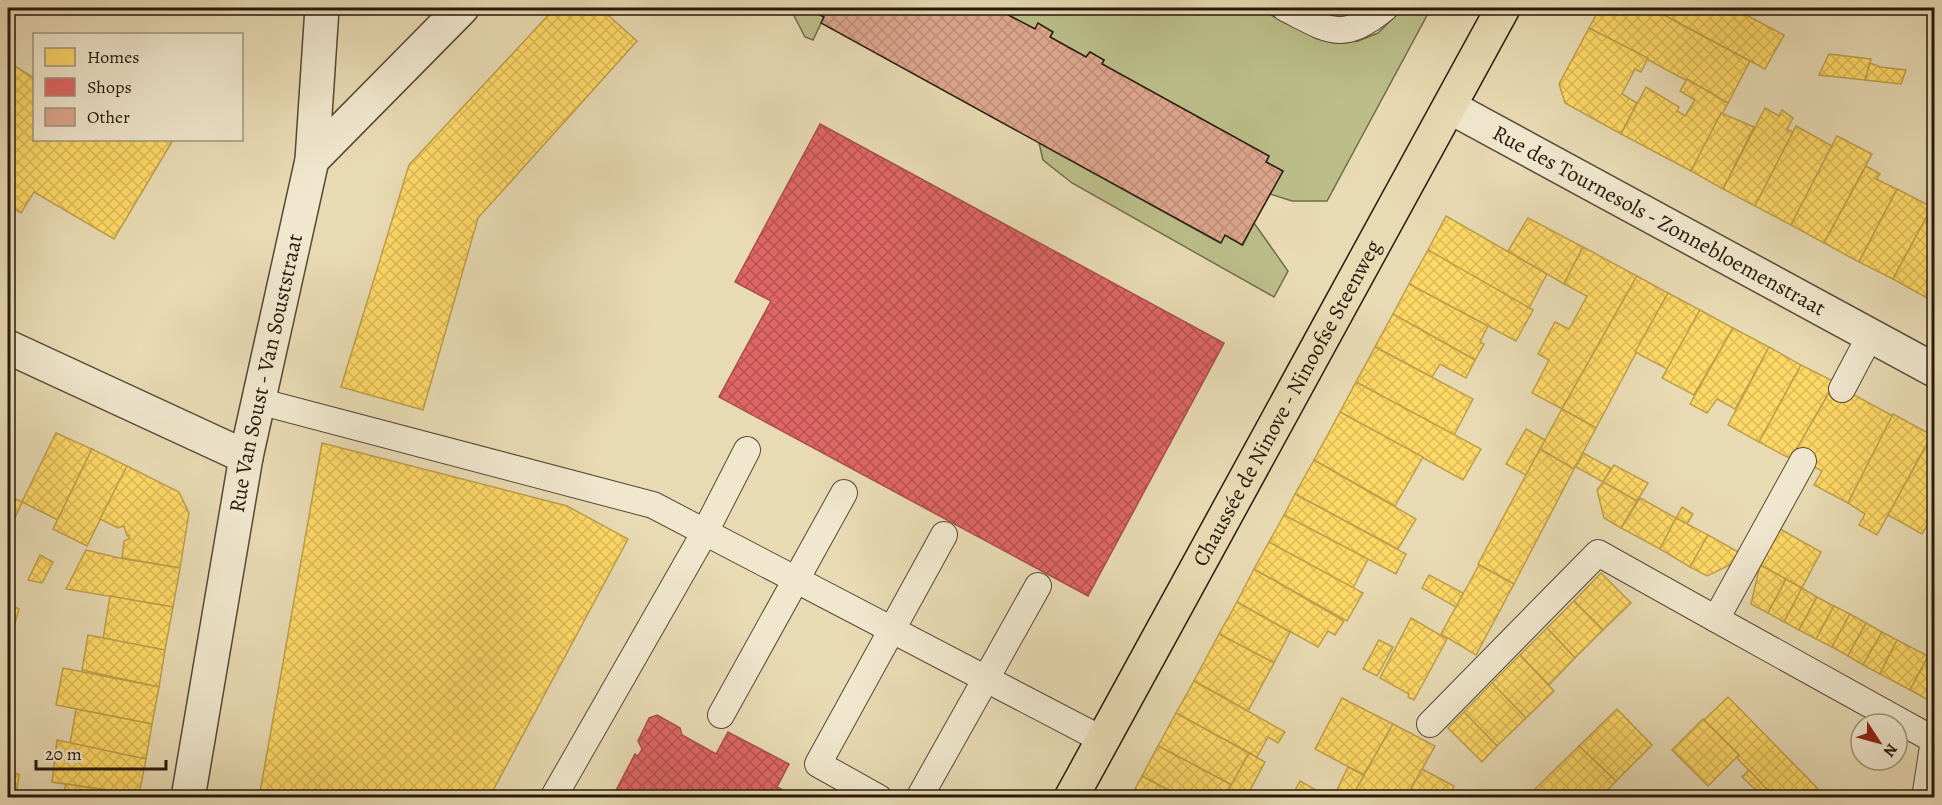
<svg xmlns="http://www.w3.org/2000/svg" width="1942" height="805" viewBox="0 0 1942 805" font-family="Alegreya,serif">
  <defs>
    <pattern id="homes-cross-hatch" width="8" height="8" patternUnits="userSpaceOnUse" patternTransform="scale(1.5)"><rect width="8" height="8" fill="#ffd966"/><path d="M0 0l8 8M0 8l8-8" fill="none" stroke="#dbba57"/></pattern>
    <pattern id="shops-cross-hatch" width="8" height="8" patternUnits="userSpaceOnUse" patternTransform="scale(1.5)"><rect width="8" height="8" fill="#e06666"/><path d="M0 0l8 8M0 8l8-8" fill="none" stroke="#b65352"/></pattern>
    <pattern id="building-cross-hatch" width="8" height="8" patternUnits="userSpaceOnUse" patternTransform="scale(1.5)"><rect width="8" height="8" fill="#dda68e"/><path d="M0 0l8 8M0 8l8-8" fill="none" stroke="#be8e79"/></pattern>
  </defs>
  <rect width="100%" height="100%" fill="#e8dab3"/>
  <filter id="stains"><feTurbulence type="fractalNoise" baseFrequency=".00333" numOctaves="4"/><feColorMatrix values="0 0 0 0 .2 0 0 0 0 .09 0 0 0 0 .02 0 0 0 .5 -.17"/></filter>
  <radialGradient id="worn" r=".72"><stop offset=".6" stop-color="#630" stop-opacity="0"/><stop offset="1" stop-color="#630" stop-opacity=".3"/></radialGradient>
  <g fill="#bbbe89" stroke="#716c4b" stroke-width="1.5">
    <path d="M 790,8 L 808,8 L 824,17 L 813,40 L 805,37 Z"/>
    <path d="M 995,8 L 1257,8 L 1318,39 L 1336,42 L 1358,41 L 1378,33 L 1403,8 L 1431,8 L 1327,201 L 1292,201 L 1270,194 L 1283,171 L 1266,162 L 1269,156 L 1102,64 L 1104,60 L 1090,52 L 1086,57 L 1050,37 L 1053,32 L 1039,24 L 1035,29 Z"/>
    <path d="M 1039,143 L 1220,243 L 1225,235 L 1243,245 L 1254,223 L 1288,271 L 1274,297 L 1072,183 L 1043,160 Z"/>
  </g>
  <g fill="url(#homes-cross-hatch)" stroke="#bea04b" stroke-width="1.5">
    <path d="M 555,8 L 600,8 L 637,41 L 478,218 L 423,410 L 341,387 L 409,165 Z"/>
    <path d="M 1600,8 L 1651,8 L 1750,61 L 1728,103 L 1589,28 Z"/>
    <path d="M 1651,8 L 1733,8 L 1784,35 L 1765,69 Z"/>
    <path d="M 1589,28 L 1648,58 L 1641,72 L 1635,69 L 1622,94 L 1637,103 L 1621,134 L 1565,103 L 1559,84 Z"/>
    <path d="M 1829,54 L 1871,59 L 1865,80 L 1819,75 Z"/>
    <path d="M 8,62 L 34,78 L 34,140 L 173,140 L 114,239 L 34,192 L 21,213 L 8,205 Z"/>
    <path d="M 1870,63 L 1880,67 L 1906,70 L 1901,84 L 1865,80 Z"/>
    <path d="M 1687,79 L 1728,103 L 1691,171 L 1621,134 L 1646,87 L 1679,107 L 1677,111 L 1685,116 L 1695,100 L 1680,91 Z"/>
    <path d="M 1765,108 L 1779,116 L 1782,110 L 1793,118 L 1787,129 L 1794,133 L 1755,206 L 1723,189 Z"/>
    <path d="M 1721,113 L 1754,127 L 1723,189 L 1691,171 Z"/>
    <path d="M 1796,126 L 1832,146 L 1791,225 L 1755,206 Z"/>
    <path d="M 1837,136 L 1872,154 L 1824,243 L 1791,225 Z"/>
    <path d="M 1866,166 L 1880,174 L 1876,179 L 1897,189 L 1859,262 L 1824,243 Z"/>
    <path d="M 1897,189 L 1932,207 L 1893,279 L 1859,262 Z"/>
    <path d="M 1934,203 L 1934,285 L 1927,298 L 1893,279 Z"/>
    <path d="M 1446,216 L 1547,274 L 1529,308 L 1428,250 Z"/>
    <path d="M 1528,218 L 1583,247 L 1564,284 L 1508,251 Z"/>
    <path d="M 1583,247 L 1637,276 L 1562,409 L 1532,393 L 1549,360 L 1538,354 L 1555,322 L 1569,329 L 1587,296 L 1564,284 Z"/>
    <path d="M 1428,250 L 1533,310 L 1516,341 L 1409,284 Z"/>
    <path d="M 1637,276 L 1668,293 L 1596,428 L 1562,409 Z"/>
    <path d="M 1409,284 L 1488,326 L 1480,342 L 1484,344 L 1475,360 L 1393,314 Z"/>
    <path d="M 1668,293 L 1700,310 L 1667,369 L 1635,352 Z"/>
    <path d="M 1700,310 L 1733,328 L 1694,395 L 1662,378 Z"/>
    <path d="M 1393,314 L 1475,360 L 1466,378 L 1440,364 L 1432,377 L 1375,347 Z"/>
    <path d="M 1733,328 L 1769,347 L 1735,409 L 1717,399 L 1707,413 L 1690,404 Z"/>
    <path d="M 1375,347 L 1473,399 L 1454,435 L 1356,382 Z"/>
    <path d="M 1769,347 L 1801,365 L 1759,442 L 1728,425 Z"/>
    <path d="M 1801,365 L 1835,382 L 1791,459 L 1759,442 Z"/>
    <path d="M 1356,382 L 1481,449 L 1463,480 L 1340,412 Z"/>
    <path d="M 1834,384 L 1893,416 L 1848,503 L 1814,485 L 1822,471 L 1793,455 Z"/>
    <path d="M 1562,409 L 1596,428 L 1574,469 L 1540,449 Z"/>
    <path d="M 1340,412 L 1423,457 L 1395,506 L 1314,460 Z"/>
    <path d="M 1893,414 L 1932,435 L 1877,535 L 1859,525 L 1865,514 L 1848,503 Z"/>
    <path d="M 1526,429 L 1545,440 L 1526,475 L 1506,464 Z"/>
    <path d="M 56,433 L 92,449 L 58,520 L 22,502 Z"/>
    <path d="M 1932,435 L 1934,436 L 1934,513 L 1922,534 L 1888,515 Z"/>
    <path d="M 322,443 L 567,506 L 628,539 L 489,798 L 259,798 Z"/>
    <path d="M 92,449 L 127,466 L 87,546 L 53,529 Z"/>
    <path d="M 1540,449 L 1574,469 L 1514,584 L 1478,564 Z"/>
    <path d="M 1583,453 L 1611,468 L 1603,482 L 1576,467 Z"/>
    <path d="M 1314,460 L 1416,519 L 1398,549 L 1295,494 Z"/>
    <path d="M 1614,465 L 1648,483 L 1637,501 L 1603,482 Z"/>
    <path d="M 127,466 L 179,492 L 189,513 L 180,568 L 122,558 L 124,541 L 129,539 L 129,535 L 127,536 L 124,526 L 118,528 L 100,519 Z"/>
    <path d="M 1603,482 L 1637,501 L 1621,528 L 1604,518 L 1597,490 Z"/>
    <path d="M 1295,494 L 1406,554 L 1396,574 L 1284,515 Z"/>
    <path d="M 12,497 L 22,502 L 8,533 L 8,506 Z"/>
    <path d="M 1640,498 L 1676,518 L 1660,549 L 1621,528 Z"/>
    <path d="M 1682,507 L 1693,514 L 1687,524 L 1676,518 Z"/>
    <path d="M 1284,515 L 1368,559 L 1353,588 L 1269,542 Z"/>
    <path d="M 1676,518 L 1708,535 L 1690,567 L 1660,549 Z"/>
    <path d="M 1780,529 L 1821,552 L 1802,588 L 1760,565 Z"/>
    <path d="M 1708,535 L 1742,554 L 1738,561 L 1707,576 L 1690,567 Z"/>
    <path d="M 1269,542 L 1363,593 L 1347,621 L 1254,569 Z"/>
    <path d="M 86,550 L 119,558 L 180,568 L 173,607 L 66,589 Z"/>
    <path d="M 40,555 L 53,562 L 42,583 L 28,580 Z"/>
    <path d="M 1479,565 L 1514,584 L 1476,655 L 1441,634 Z"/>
    <path d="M 1760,565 L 1786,579 L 1768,613 L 1751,604 Z"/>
    <path d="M 1254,569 L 1344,621 L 1335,635 L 1328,631 L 1318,647 L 1237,602 Z"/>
    <path d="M 1601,573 L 1631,603 L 1603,630 L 1574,601 Z"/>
    <path d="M 1429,575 L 1463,593 L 1456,607 L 1422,588 Z"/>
    <path d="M 1786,579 L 1802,588 L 1784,622 L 1768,613 Z"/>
    <path d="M 1802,588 L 1817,597 L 1799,630 L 1784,622 Z"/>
    <path d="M 110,596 L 173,607 L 165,650 L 103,639 Z"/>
    <path d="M 1817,597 L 1834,606 L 1816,639 L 1799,630 Z"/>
    <path d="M 1574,601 L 1603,630 L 1575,658 L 1547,628 Z"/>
    <path d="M 1237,602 L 1290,632 L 1274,663 L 1219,634 Z"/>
    <path d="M 8,603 L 19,609 L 13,630 L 8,627 Z"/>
    <path d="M 1834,606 L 1850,614 L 1832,647 L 1816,639 Z"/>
    <path d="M 1850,614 L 1866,623 L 1848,656 L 1832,647 Z"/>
    <path d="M 1411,618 L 1447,639 L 1414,700 L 1408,697 L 1409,694 L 1380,678 Z"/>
    <path d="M 1866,623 L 1882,632 L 1863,665 L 1848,656 Z"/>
    <path d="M 1547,628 L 1575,658 L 1549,685 L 1520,655 Z"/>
    <path d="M 1882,632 L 1897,640 L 1880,674 L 1863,665 Z"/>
    <path d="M 1219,634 L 1274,663 L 1248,711 L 1194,681 Z"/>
    <path d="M 88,635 L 165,650 L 159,687 L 82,670 Z"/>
    <path d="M 1379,640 L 1393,647 L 1377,676 L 1363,669 Z"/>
    <path d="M 1897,640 L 1928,656 L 1910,690 L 1880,674 Z"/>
    <path d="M 1520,655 L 1554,691 L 1526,718 L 1492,683 Z"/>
    <path d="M 1928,656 L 1934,660 L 1934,686 L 1928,700 L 1910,690 Z"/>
    <path d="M 63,668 L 159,687 L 152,724 L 56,705 Z"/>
    <path d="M 1194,681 L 1285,732 L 1278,743 L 1268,737 L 1257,757 L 1176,713 Z"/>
    <path d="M 1492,683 L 1526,718 L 1497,746 L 1464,712 Z"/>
    <path d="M 1728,697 L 1827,798 L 1775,798 L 1737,758 L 1739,755 L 1704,720 Z"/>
    <path d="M 1342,698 L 1393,724 L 1364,775 L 1315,749 Z"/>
    <path d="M 76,709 L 152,724 L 146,759 L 70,744 Z"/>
    <path d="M 1617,709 L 1652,745 L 1616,781 L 1579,746 Z"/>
    <path d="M 1464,712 L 1497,746 L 1482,762 L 1448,728 Z"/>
    <path d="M 1176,713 L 1249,753 L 1232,785 L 1158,746 Z"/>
    <path d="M 1703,719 L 1739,755 L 1708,786 L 1672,750 Z"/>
    <path d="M 1393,724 L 1435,746 L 1406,798 L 1351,798 Z"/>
    <path d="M 57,740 L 146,759 L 139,795 L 52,782 Z"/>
    <path d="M 1158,746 L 1232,785 L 1224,798 L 1183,798 L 1142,776 Z"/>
    <path d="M 1579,746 L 1616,781 L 1600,798 L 1538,798 L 1532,792 Z"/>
    <path d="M 1249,753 L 1265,762 L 1248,794 L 1254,797 L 1224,798 Z"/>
    <path d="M 1348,767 L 1364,775 L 1351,798 L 1333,798 Z"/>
    <path d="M 1422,769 L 1454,786 L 1448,798 L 1406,798 Z"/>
    <path d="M 1749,770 L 1772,795 L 1769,798 L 1750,796 L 1756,790 L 1742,777 Z"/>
    <path d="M 8,772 L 19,774 L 16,798 L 8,798 Z"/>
    <path d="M 1142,776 L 1183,798 L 1130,798 Z"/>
    <path d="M 1300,781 L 1316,790 L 1312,798 L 1291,798 Z"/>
    <path d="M 66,784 L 139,795 L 139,798 L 62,798 Z"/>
  </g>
  <g fill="url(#shops-cross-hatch)" stroke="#a84f4b" stroke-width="1.5">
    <path d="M 820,124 L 1224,343 L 1088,596 L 719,397 L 771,301 L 735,282 Z"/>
    <path d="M 657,715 L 680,728 L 682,735 L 716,754 L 728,732 L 789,764 L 777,787 L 797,798 L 612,798 L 635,754 L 638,756 L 642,749 L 638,741 L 649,718 Z"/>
  </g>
  <path fill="url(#building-cross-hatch)" stroke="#271a0d" stroke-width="1.5" d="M 807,8 L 995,8 L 1035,29 L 1038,23 L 1053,32 L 1050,37 L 1086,57 L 1090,52 L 1104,60 L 1102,64 L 1269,156 L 1266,162 L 1283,171 L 1242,245 L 1225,235 L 1221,243 L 821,23 L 824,17 Z"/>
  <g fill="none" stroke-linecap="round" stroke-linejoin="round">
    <g stroke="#574a36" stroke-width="28">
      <g id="lane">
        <path d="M 1285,8 C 1330,31 1342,43 1385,8"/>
        <path d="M 1842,389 L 1870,336"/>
        <path d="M 258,401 L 653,505 L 1103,740"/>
        <path d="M 1803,461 L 1716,619 L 1934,740 L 1925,798"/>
        <path d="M 721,715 L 844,493"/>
        <path d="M 1430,724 L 1598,553 L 1716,619"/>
        <path d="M 553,798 L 705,532 L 747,450"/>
        <path d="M 879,798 L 818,764 L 944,535"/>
        <path d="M 919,798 L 1038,586"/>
      </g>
    </g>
    <g stroke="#574a36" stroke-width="36">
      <g id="street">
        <path id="s1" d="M 1450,107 L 1934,370"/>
        <path d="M 312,160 L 462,8"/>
        <path d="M 8,347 L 246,457"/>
        <path id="s2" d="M 188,798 L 246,457 L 312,160 L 322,8"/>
      </g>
    </g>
    <g stroke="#271a0d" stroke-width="36">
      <g id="primary">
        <path id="s3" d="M 1071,798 L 1503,8"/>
      </g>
    </g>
    <use href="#lane" stroke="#f0e7ce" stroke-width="26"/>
    <use href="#street" stroke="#f0e7ce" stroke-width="33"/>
    <use href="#primary" stroke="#e8dab3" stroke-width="33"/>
  </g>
  <g text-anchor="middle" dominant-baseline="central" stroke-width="6" stroke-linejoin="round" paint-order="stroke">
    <g font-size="22" fill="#271a0d" stroke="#f0e7ce">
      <text stroke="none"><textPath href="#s1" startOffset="238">Rue des Tournesols - Zonnebloemenstraat</textPath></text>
      <text stroke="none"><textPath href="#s2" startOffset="432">Rue Van Soust - Van Souststraat</textPath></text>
      <text stroke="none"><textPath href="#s3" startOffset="450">Chaussée de Ninove - Ninoofse Steenweg</textPath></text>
    </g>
  </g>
  <rect width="1942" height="805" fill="none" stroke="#e8dab3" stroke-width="30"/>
  <rect x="9" y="9" width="1924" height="787" fill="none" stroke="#271a0d" stroke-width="3"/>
  <rect x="15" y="15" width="1912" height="775" fill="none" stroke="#271a0d" stroke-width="1.5"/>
  <rect x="33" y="33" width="210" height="108" fill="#f0e7ce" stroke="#a09581" stroke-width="1.5"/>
  <rect x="45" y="48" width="30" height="18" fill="#ffd966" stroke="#a09581" stroke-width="1.5"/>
  <text x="87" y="63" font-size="18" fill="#271a0d">Homes</text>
  <rect x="45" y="78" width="30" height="18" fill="#e06666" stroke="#a09581" stroke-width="1.5"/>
  <text x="87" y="93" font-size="18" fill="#271a0d">Shops</text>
  <rect x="45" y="108" width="30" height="18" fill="#dda68e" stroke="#a09581" stroke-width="1.5"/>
  <text x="87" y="123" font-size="18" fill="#271a0d">Other</text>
  <g transform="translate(1879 742) rotate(126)"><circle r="28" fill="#f0e7ce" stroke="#a09581" stroke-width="1.5"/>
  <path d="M0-4.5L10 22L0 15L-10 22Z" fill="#8f2418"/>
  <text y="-9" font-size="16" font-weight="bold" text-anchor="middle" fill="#271a0d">N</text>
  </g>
  <path d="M36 760v9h130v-9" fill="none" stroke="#271a0d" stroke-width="3"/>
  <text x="45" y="760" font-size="18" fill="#271a0d" stroke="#f0e7ce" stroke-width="4.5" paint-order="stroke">20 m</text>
  <rect width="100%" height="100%" filter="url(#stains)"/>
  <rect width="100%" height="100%" fill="url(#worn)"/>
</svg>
